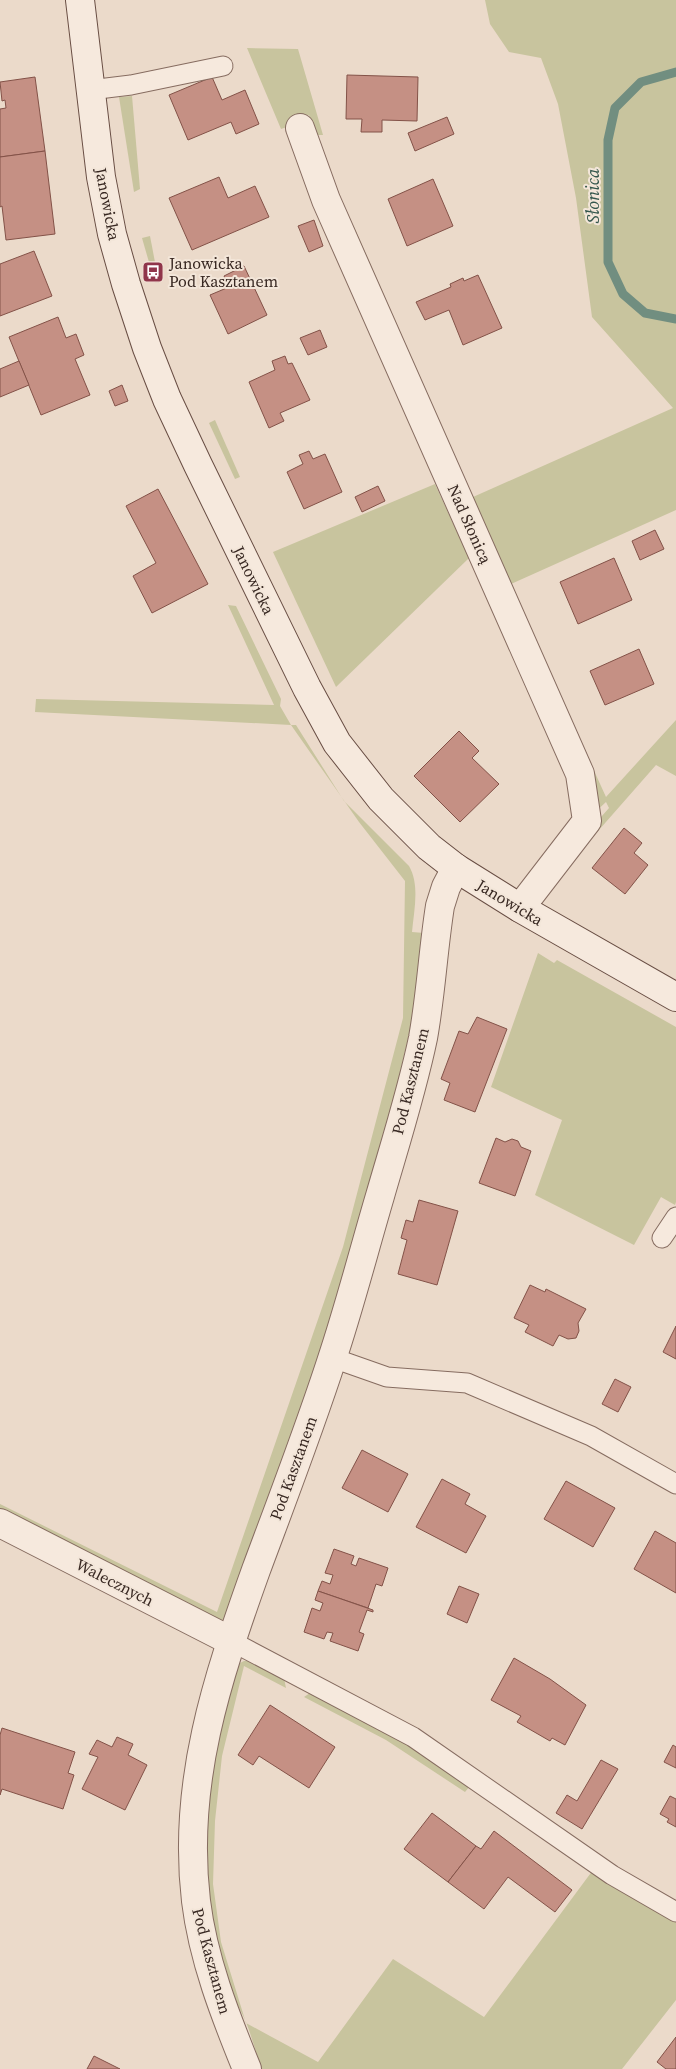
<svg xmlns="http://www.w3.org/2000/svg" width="676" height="2069" viewBox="0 0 676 2069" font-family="'Source Serif 4',serif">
  <rect width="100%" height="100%" fill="#ebdaca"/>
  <g fill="#c8c49e">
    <path d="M 485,0 L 676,0 L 676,510 L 511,584 L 351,234 L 354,227 L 473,497 L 673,408 L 592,317 L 576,198 L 558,104 L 541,58 L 509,52 L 490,24 Z"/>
    <path d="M 247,48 L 298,49 L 323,135 L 316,135 L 309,115 L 289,119 L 287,127 L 281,129 Z"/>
    <path d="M 132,96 L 140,189 L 134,192 L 119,97 Z"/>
    <path d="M 150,236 L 159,283 L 155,283 L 142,238 Z"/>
    <path d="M 215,420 L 240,477 L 235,479 L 209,423 Z"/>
    <path d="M 435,484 L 469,558 L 336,687 L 273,552 Z"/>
    <path d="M 228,605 L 236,606 L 281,699 L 280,706 L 291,725 L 296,725 L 344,801 L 409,866 C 420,885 414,910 412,932 L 424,933 L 416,1005 L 380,1156 L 322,1354 L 227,1617 L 220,1622 L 0,1515 L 0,1504 L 217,1612 L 343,1247 L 403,1018 L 405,881 L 359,822 L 291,725 L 35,712 L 36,699 L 274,705 Z"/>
    <path d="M 676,720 L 676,776 L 656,765 L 548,888 L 586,834 L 609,808 L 606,802 L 592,815 L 581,742 L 606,797 Z"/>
    <path d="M 538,953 L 554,963 L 557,960 L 676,1027 L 676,1202 L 675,1205 L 661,1197 L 634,1245 L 535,1195 L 562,1120 L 491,1087 Z"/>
    <path d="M 244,1661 L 252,1661 L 284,1678 L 286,1688 L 244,1666 L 222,1756 L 215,1821 L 213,1884 L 221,1942 L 246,2023 L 318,2062 L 393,1959 L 484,2017 L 593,1870 L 676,1922 L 676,2000 L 622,2069 L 262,2069 C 256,2054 252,2037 246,2022 C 242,2013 237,2004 233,1995 C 226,1979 221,1961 217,1945 C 193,1852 213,1755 236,1665 Z"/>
    <path d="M 310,1693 L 394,1735 L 470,1786 L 465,1792 L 386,1740 L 304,1697 Z"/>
  </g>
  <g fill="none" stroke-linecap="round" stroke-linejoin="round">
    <path stroke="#718e80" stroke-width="9" d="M 676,72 L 641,82 L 615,108 L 608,140 L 608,262 L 623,294 L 645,313 L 676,319"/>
  </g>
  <g fill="#c59084" stroke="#835248">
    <path d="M 347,75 L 418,77 L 417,121 L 382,120 L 382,132 L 361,132 L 362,119 L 346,119 Z"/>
    <path d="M 35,77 L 45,151 L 0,157 L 0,109 L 6,108 L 5,100 L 2,101 L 0,82 Z"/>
    <path d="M 212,77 L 222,100 L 245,90 L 259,124 L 236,134 L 231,122 L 188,140 L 169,95 Z"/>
    <path d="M 447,117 L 454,134 L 415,151 L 408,133 Z"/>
    <path d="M 45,151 L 55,234 L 6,240 L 2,206 L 0,207 L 0,157 Z"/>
    <path d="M 219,177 L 228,198 L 255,186 L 269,217 L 192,250 L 169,198 Z"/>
    <path d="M 433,179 L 453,226 L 407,246 L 388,199 Z"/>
    <path d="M 314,220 L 323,246 L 309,252 L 298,226 Z"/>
    <path d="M 34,251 L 52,296 L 0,316 L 0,264 Z"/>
    <path d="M 244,266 L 267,315 L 228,334 L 210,295 L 229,287 L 224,276 Z"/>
    <path d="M 478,275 L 502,328 L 463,345 L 449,310 L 425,320 L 416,302 L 451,287 L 450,284 L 463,278 L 464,281 Z"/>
    <path d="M 58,317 L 66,338 L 76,334 L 84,355 L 75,359 L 90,395 L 41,415 L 9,337 Z"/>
    <path d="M 320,330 L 327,347 L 308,355 L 300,338 Z"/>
    <path d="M 285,356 L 288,364 L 292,363 L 310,400 L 280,413 L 284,421 L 269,428 L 249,382 L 275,370 L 272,361 Z"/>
    <path d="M 19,361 L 29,385 L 0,397 L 0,369 Z"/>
    <path d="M 122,385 L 128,401 L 115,406 L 109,391 Z"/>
    <path d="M 309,451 L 313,459 L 325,454 L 342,492 L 304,509 L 287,472 L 303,464 L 299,455 Z"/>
    <path d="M 378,486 L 385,501 L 362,512 L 355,497 Z"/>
    <path d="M 158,489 L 208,584 L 152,613 L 133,576 L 156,563 L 126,506 Z"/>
    <path d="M 655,530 L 664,549 L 640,560 L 632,541 Z"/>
    <path d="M 614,558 L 632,600 L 578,624 L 560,582 Z"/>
    <path d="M 639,649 L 654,684 L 605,705 L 590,671 Z"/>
    <path d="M 459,731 L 479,751 L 472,758 L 499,784 L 460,822 L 414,776 Z"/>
    <path d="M 624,828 L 642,843 L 634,853 L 648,865 L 625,894 L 592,868 Z"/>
    <path d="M 477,1017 L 507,1029 L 475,1112 L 444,1100 L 450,1083 L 441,1079 L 459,1031 L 468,1034 Z"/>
    <path d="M 496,1138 L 505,1142 L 512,1139 L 518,1141 L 521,1147 L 531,1151 L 515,1196 L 479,1183 Z"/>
    <path d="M 419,1200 L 458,1211 L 437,1285 L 398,1274 L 407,1240 L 401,1238 L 406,1220 L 413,1222 Z"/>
    <path d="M 530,1285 L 545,1292 L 546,1289 L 586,1309 L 578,1323 L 579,1331 L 576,1338 L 568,1339 L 559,1335 L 553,1346 L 525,1332 L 529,1325 L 514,1318 Z"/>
    <path d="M 676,1326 L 676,1359 L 663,1352 Z"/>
    <path d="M 615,1379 L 631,1387 L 618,1412 L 602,1404 Z"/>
    <path d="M 362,1450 L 408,1474 L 388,1512 L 342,1488 Z"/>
    <path d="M 442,1479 L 470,1494 L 465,1504 L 486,1516 L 466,1553 L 416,1527 Z"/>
    <path d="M 566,1481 L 615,1508 L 593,1547 L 544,1519 Z"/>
    <path d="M 655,1531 L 676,1543 L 676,1593 L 634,1569 Z"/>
    <path d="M 334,1549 L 354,1556 L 351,1564 L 356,1566 L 359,1558 L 388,1568 L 382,1586 L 376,1584 L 368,1608 L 318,1591 L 322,1581 L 330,1584 L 333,1575 L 325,1573 Z"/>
    <path d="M 459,1586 L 479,1594 L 467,1623 L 447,1614 Z"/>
    <path d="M 318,1591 L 373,1610 L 373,1612 L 367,1610 L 359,1632 L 364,1634 L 358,1651 L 330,1641 L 333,1633 L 327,1632 L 324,1639 L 304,1632 L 312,1608 L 320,1611 L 323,1603 L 315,1600 Z"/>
    <path d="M 514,1658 L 550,1679 L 586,1705 L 565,1745 L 552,1738 L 550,1741 L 517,1722 L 521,1716 L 491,1700 Z"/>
    <path d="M 270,1705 L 335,1747 L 309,1788 L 259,1756 L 253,1765 L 238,1755 Z"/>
    <path d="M 2,1728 L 75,1752 L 68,1773 L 74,1775 L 63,1809 L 2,1789 L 0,1795 L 0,1735 Z"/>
    <path d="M 117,1737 L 133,1744 L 128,1755 L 147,1765 L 125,1810 L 82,1789 L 98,1757 L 89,1754 L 97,1740 L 112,1747 Z"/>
    <path d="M 673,1745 L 676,1747 L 676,1768 L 664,1762 Z"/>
    <path d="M 601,1760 L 618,1769 L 582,1829 L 556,1813 L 567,1795 L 577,1801 Z"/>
    <path d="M 670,1796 L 676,1799 L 676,1827 L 667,1822 L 669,1819 L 660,1814 Z"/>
    <path d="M 432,1813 L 476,1846 L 448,1882 L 404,1849 Z"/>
    <path d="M 494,1831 L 572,1890 L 555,1912 L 508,1877 L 484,1909 L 448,1882 L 476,1846 L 481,1849 Z"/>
    <path d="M 676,2037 L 676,2069 L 666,2069 L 657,2062 Z"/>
    <path d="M 94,2056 L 120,2069 L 87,2069 Z"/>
  </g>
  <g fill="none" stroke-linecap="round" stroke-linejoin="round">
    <g stroke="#866c60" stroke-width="21">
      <g id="lane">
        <path d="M 90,90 L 131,85 L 223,66"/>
        <path d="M 662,1238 L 676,1217"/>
        <path d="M 333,1358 L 387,1377 L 467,1383 L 591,1436 L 676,1484"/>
        <path d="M 231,1641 L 413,1737 L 612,1875 L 676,1912"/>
      </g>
    </g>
    <g stroke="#866c60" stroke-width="30">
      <g id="street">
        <path d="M 300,128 L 326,200 L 580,774 L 587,821 L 520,908"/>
        <path d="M 0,1523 L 231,1641"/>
        <path d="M 247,2069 C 225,2015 203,1959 196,1901 C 182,1783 217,1679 256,1570 C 282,1500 309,1430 332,1359 C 350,1305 364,1250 380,1196 C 395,1144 412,1091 423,1038 C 431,994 433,950 440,906 L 446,887 L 456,868"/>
      </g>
    </g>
    <g stroke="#684d43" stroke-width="30">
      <path id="secondary" d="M 80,0 L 101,177 L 112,234 L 126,284 L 147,348 L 167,399 L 198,465 L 307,688 L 337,743 L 381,799 L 429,847 L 456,868 L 520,908 L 676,997"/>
    </g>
    <use href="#lane" stroke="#f6e9dd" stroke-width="19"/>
    <use href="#street" stroke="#f6e9dd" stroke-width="28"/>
    <use href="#secondary" stroke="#f6e9dd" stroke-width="28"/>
  </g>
  <defs>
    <g id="bus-square" transform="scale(1.125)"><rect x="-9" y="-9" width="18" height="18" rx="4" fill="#90354a" stroke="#f3e6d9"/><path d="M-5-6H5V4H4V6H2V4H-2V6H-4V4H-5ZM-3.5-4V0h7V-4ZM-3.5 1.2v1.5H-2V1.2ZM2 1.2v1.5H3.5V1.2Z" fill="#fff"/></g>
  </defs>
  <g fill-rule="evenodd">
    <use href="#bus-square" x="153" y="272"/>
  </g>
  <g text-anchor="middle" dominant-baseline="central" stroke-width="4" stroke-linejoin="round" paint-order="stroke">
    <g font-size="16" fill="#382822" stroke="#f3e6d9">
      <text transform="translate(108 204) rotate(79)">Janowicka</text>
      <text transform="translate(470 524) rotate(66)">Nad Słonicą</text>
      <text transform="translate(254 580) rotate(64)">Janowicka</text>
      <text transform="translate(510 902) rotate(31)">Janowicka</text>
      <text transform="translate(410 1081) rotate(-76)">Pod Kasztanem</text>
      <text transform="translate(293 1468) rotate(-70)">Pod Kasztanem</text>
      <text transform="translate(115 1582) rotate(27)">Walecznych</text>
      <text transform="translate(212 1961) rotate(75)">Pod Kasztanem</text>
    </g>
    <g font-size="16" fill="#382822" stroke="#f3e6d9" text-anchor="start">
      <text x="169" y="263">Janowicka<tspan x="169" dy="18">Pod Kasztanem</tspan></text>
    </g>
    <g font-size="18" font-style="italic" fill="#33564c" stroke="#f3e6d9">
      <text transform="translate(592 196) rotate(-90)">Słonica</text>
    </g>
  </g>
</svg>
